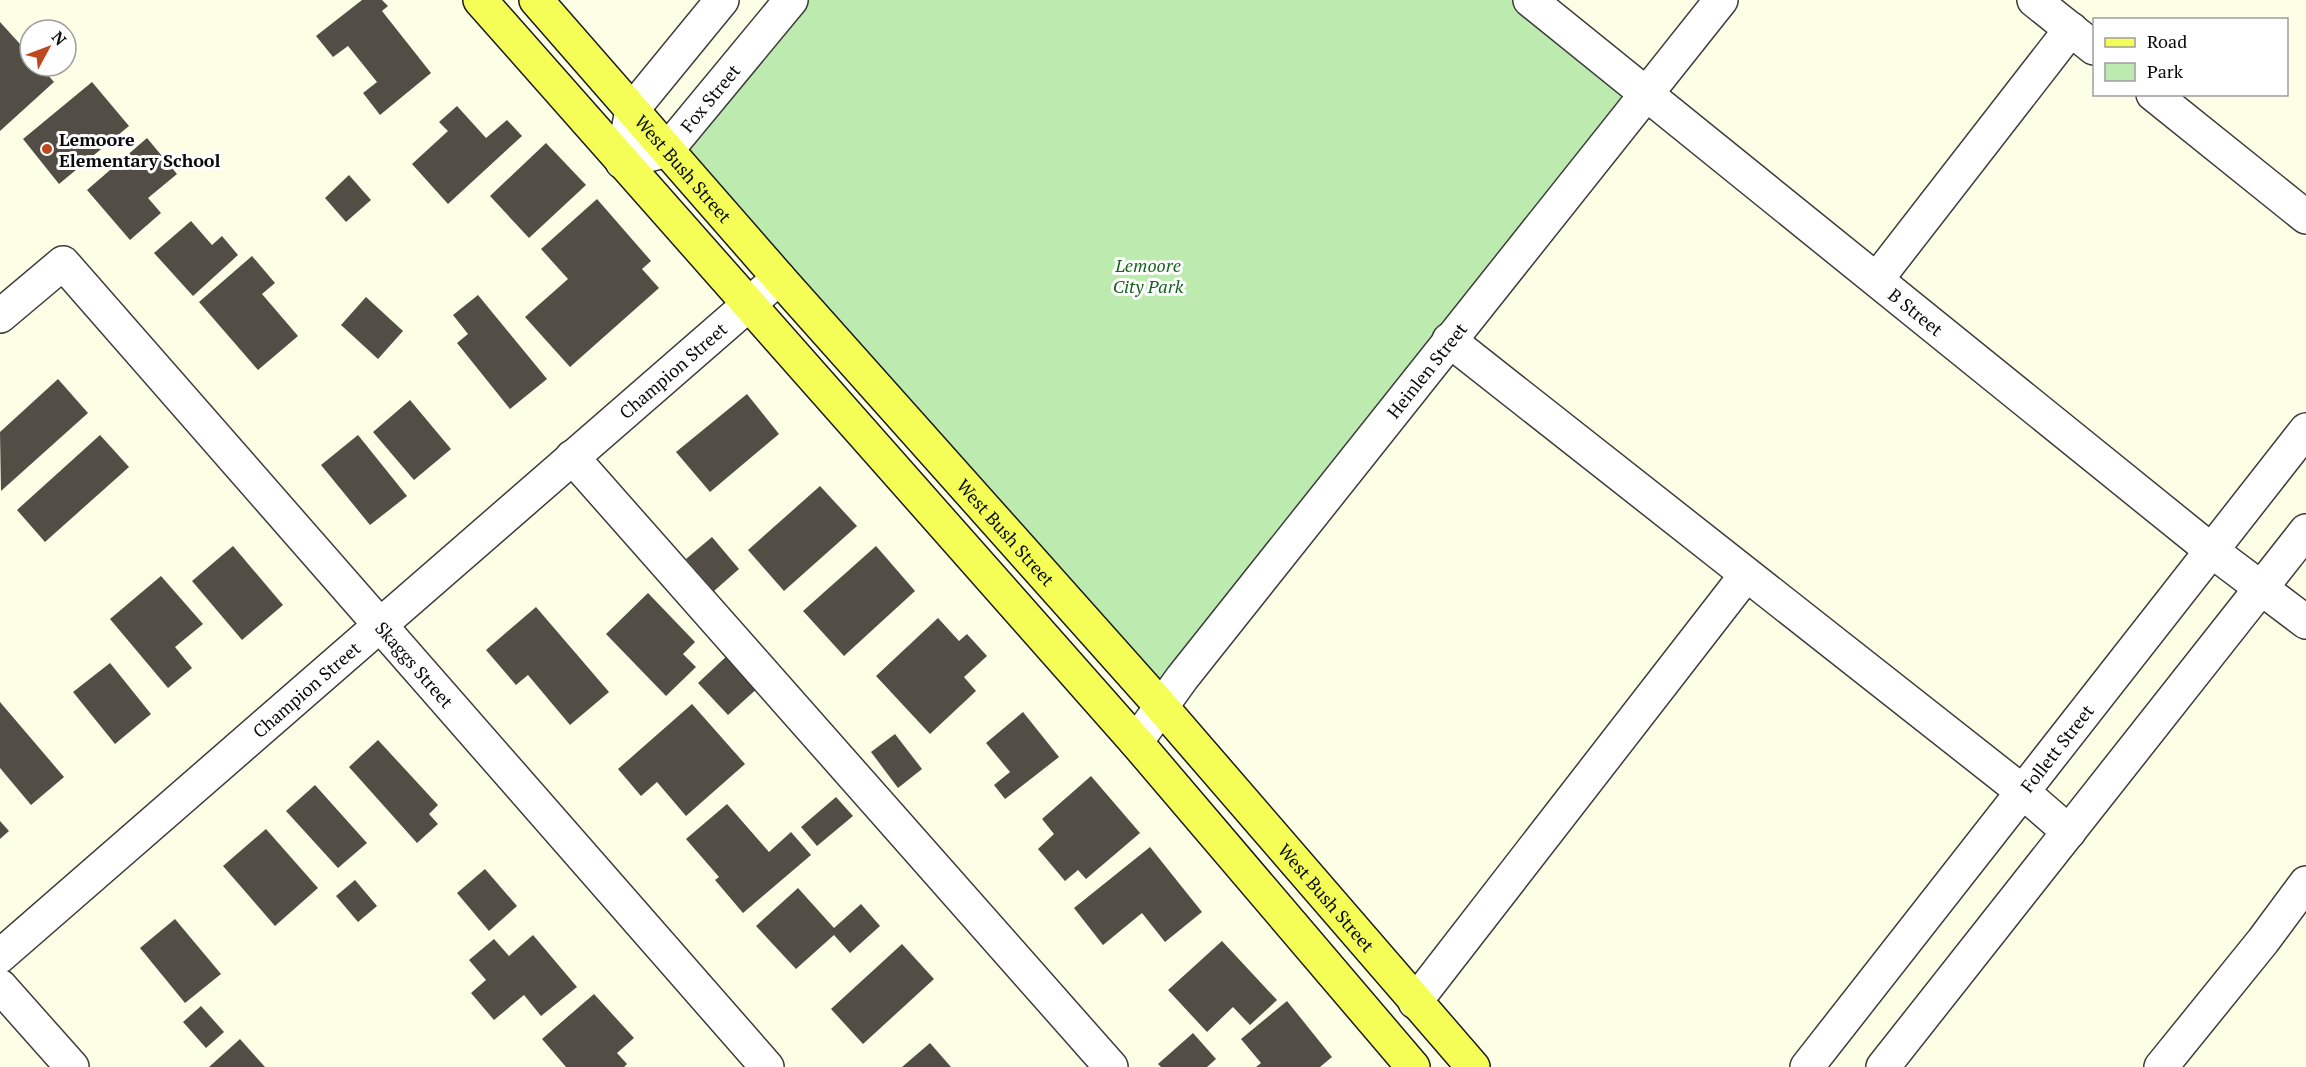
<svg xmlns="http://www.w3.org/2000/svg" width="2306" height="1067" viewBox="0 0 2306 1067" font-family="'PT Serif',serif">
  <rect width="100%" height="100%" fill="#fcffe6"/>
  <path fill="#bceaaf" d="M 789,0 L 1530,0 L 1646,92 L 1160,705 L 667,150 Z"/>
  <g fill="#524e46">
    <path d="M 362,0 L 382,0 L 388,6 L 382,11 L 431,73 L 380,115 L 363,93 L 377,82 L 348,46 L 333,57 L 316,36 Z"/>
    <path d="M 0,22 L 30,55 L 30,66 L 40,66 L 54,82 L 0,131 Z"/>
    <path d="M 92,82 L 129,126 L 59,184 L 23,139 Z"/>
    <path d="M 457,106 L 486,138 L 507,120 L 522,136 L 448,204 L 412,164 L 448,131 L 439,122 Z"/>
    <path d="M 147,138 L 177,174 L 148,198 L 161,213 L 130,240 L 87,190 Z"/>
    <path d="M 546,143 L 586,185 L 529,238 L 490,196 Z"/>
    <path d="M 349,175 L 371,200 L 346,222 L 325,198 Z"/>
    <path d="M 597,199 L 651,261 L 642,269 L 659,288 L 570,367 L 525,317 L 568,279 L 541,249 Z"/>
    <path d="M 191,221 L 212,245 L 222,236 L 238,255 L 193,296 L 154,253 Z"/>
    <path d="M 252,256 L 275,283 L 262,294 L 298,336 L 258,370 L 199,302 Z"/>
    <path d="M 478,295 L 547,379 L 510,409 L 457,343 L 468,334 L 453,315 Z"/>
    <path d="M 366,297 L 403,331 L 378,359 L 341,325 Z"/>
    <path d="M 58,379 L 88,413 L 1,491 L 0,432 Z"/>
    <path d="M 747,394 L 779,434 L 710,492 L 676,452 Z"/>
    <path d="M 410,400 L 451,449 L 414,480 L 373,432 Z"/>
    <path d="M 100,435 L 129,467 L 45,542 L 17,510 Z"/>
    <path d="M 358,435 L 407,496 L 370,525 L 321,465 Z"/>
    <path d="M 820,486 L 857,526 L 784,591 L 748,550 Z"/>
    <path d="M 712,537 L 739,569 L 714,591 L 686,559 Z"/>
    <path d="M 233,546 L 283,605 L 242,640 L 192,581 Z"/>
    <path d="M 876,546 L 915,591 L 844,656 L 803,611 Z"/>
    <path d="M 161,576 L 203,624 L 175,647 L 192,668 L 168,688 L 110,619 Z"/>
    <path d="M 648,593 L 695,642 L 683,654 L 696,667 L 666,696 L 606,634 Z"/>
    <path d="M 536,607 L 609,692 L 570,725 L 528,675 L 516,685 L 486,650 Z"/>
    <path d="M 938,618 L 959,641 L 967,634 L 987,656 L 964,677 L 976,691 L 930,734 L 876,676 Z"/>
    <path d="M 730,653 L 760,686 L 728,715 L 698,683 Z"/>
    <path d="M 110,663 L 151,714 L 115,744 L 73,692 Z"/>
    <path d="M 0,702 L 64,777 L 31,805 L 0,768 Z"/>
    <path d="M 692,704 L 745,764 L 686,816 L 657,782 L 641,796 L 618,769 Z"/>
    <path d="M 1023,712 L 1059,757 L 1005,799 L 994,785 L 1010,772 L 986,743 Z"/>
    <path d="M 895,734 L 922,769 L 898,788 L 871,752 Z"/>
    <path d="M 378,740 L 438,805 L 429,814 L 438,824 L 417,843 L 349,767 Z"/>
    <path d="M 1091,776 L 1140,833 L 1086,879 L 1078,870 L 1065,881 L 1038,849 L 1054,834 L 1042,819 Z"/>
    <path d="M 315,785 L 367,843 L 338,868 L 286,811 Z"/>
    <path d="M 836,797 L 853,816 L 817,846 L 801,827 Z"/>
    <path d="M 727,804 L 769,852 L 791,832 L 811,855 L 743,913 L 715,880 L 719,877 L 686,839 Z"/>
    <path d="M 0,821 L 9,831 L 0,839 Z"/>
    <path d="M 266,829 L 318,888 L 275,926 L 223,866 Z"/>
    <path d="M 1150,847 L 1202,912 L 1165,942 L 1142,913 L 1103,945 L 1074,908 Z"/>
    <path d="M 485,869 L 517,906 L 489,931 L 457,893 Z"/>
    <path d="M 355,880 L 377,906 L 358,922 L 336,896 Z"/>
    <path d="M 798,888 L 834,928 L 861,904 L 880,926 L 850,953 L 834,935 L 796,969 L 756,926 Z"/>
    <path d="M 175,919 L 221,974 L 185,1003 L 140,948 Z"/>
    <path d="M 533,935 L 577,987 L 541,1016 L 524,995 L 494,1020 L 471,993 L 486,980 L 469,960 L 494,939 L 509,956 Z"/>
    <path d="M 1222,941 L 1277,1000 L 1250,1025 L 1233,1007 L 1207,1032 L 1168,990 Z"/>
    <path d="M 902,944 L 934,979 L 863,1044 L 831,1009 Z"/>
    <path d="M 594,994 L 634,1038 L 617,1053 L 627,1064 L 624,1067 L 566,1067 L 542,1039 Z"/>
    <path d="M 1287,1001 L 1332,1057 L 1320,1067 L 1256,1067 L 1261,1063 L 1241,1039 Z"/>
    <path d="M 201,1006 L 224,1032 L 206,1048 L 183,1022 Z"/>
    <path d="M 1193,1033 L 1216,1059 L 1207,1067 L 1161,1067 L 1158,1064 Z"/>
    <path d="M 240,1039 L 265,1067 L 209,1067 Z"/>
    <path d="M 930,1043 L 951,1067 L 902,1067 Z"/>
  </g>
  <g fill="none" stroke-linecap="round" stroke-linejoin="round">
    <g stroke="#3c3c3c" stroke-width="36">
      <g id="minor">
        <path id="s1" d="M 722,0 L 632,110 L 622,162 L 667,150 L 791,0"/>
        <path id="s2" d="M 1530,0 L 2212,551 L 2306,622"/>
        <path d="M 2034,0 L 2094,48"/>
        <path d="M 2153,94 L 2306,217"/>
        <path d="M 1877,279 L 2071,29"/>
        <path id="s3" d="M 0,316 L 63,263 L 767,1067"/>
        <path d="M 1449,340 L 2023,792 L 2069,832"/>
        <path d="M 572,457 L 1111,1067"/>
        <path id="s4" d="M 1136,742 L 1182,678 L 1721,0"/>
        <path id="s5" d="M 0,956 L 779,278"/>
        <path d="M 0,986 L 72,1067"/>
        <path d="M 1415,1002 L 1746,575"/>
        <path id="s6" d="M 1807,1067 L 2306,430"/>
        <path d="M 1883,1067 L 2306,531"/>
        <path d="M 2161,1067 L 2263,941 L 2306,883"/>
      </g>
    </g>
    <g stroke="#1a1a1a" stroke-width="36">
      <g id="major">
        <path d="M 480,0 L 1136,742 L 1413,1067"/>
        <path id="s7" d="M 536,0 L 779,278 L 1160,705 L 1473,1067"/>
      </g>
    </g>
    <use href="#minor" stroke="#fff" stroke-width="33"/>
    <use href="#major" stroke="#f4fe56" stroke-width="33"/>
  </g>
  <circle fill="#bd471e" stroke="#fff" stroke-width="2" cx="47" cy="149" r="6"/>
  <g text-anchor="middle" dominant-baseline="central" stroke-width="6" stroke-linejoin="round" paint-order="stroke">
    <g font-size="18" fill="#090909" stroke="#fff">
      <text stroke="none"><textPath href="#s1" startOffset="309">Fox Street</textPath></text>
      <text stroke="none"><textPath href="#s7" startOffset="224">West Bush Street</textPath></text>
      <text stroke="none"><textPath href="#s2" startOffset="496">B Street</textPath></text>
      <text stroke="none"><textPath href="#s4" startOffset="472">Heinlen Street</textPath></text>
      <text stroke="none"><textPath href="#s5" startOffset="892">Champion Street</textPath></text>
      <text stroke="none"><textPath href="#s7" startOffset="710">West Bush Street</textPath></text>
      <text stroke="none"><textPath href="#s3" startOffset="616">Skaggs Street</textPath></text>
      <text stroke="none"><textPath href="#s5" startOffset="406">Champion Street</textPath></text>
      <text stroke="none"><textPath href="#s6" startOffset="405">Follett Street</textPath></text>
      <text stroke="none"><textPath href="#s7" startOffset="1196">West Bush Street</textPath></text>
    </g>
    <g font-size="18" font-weight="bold" fill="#090909" stroke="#fff" text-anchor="start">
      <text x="59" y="139">Lemoore<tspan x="59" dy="21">Elementary School</tspan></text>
    </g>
    <g font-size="18" font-style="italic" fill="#196220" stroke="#fff">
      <text x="1148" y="265">Lemoore<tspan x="1148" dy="21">City Park</tspan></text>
    </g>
  </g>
  <rect x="2093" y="18" width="195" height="78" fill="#ffffff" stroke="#9d9d9d" stroke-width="1.5"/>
  <rect x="2105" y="38" width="30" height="9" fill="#f4fe56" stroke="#9d9d9d" stroke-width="1.5"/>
  <text x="2147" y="48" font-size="18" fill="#090909">Road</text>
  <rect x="2105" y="63" width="30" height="18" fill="#bceaaf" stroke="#9d9d9d" stroke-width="1.5"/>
  <text x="2147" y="78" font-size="18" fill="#090909">Park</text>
  <g transform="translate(48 48) rotate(49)"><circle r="28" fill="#ffffff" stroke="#9d9d9d" stroke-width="1.5"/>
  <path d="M0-4.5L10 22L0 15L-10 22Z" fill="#bd471e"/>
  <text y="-9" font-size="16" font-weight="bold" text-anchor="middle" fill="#090909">N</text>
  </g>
</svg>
